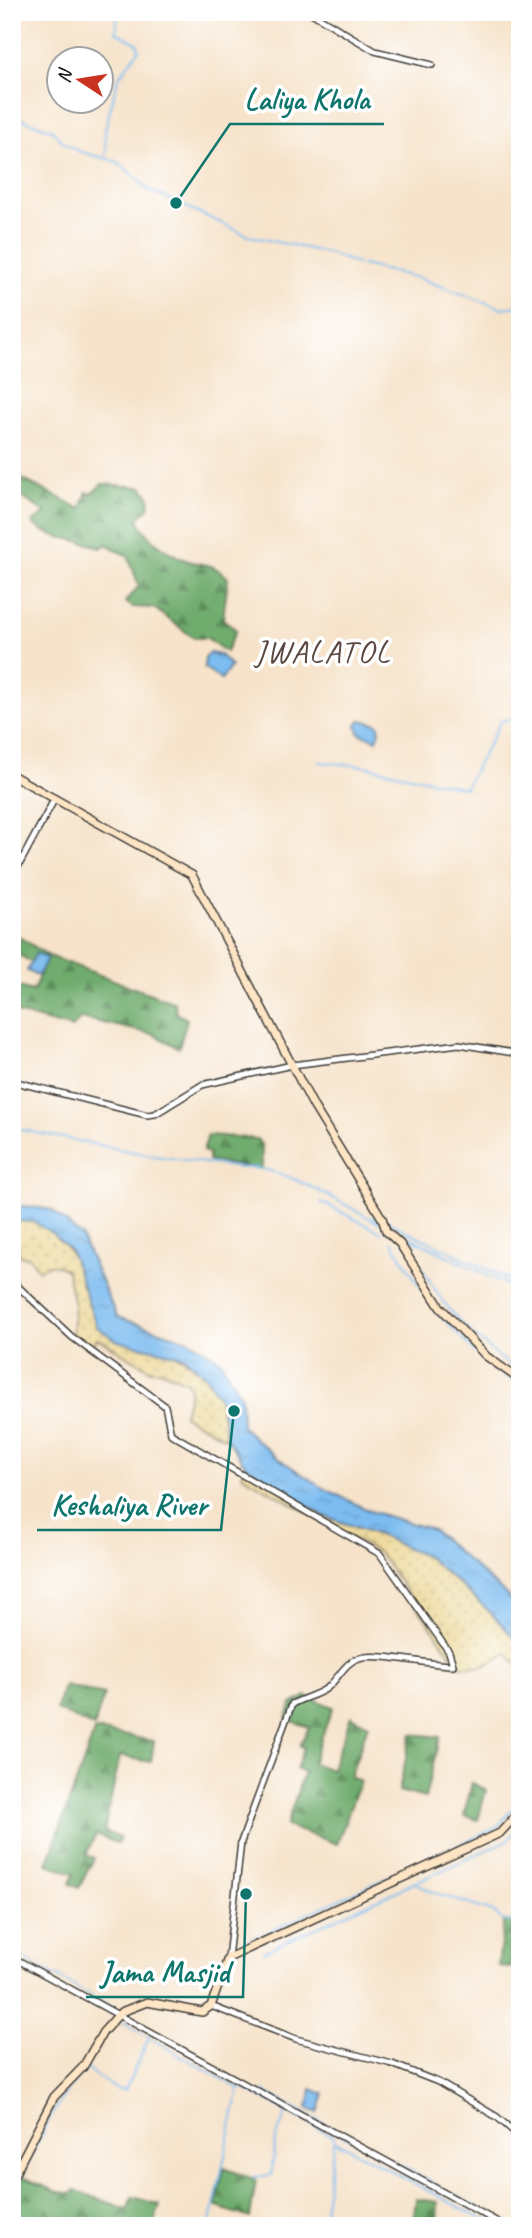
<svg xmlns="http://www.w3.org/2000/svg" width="532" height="2238" viewBox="0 0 532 2238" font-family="Caveat,sans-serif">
  <defs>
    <pattern id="forest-firs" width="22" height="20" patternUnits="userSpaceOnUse" patternTransform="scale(1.75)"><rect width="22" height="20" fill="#6fac6d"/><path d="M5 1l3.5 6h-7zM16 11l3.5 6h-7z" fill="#5a8b59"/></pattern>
    <pattern id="sand-dots" width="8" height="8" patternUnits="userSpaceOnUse" patternTransform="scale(1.75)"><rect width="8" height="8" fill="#eeda9e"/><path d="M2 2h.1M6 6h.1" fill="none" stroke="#ccba88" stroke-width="1.8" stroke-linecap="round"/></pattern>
    <pattern id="water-ripples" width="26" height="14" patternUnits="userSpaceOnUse" patternTransform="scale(1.75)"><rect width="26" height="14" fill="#7cbcf0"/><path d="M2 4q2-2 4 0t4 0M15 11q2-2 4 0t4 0" fill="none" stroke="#6ba1cd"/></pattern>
  </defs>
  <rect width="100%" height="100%" fill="#fff"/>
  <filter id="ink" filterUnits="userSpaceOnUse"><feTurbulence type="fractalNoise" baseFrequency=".0143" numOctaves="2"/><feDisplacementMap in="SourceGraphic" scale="14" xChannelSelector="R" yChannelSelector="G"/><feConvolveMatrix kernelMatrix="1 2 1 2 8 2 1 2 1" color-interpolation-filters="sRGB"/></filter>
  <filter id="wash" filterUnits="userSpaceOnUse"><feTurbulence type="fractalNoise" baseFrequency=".00686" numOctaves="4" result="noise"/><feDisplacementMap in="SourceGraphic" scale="28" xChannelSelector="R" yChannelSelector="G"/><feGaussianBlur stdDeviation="1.57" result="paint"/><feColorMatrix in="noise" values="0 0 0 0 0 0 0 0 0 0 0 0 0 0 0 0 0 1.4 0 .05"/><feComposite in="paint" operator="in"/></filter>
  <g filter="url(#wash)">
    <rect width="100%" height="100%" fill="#f6e3ca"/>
    <g fill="url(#forest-firs)" stroke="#466444" stroke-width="2">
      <path d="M 12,474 L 81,509 L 87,492 L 91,494 L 102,484 L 142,487 L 150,497 L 149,508 L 138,518 C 144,536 165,551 183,559 C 202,567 211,560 228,578 L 223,619 L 236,630 L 226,652 L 207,638 L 194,638 L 154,608 L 133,607 L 125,602 L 139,586 L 128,556 L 106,544 L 101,548 C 74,536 54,542 32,523 L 46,513 L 12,491 Z"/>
      <path d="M 12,932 L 49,956 L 175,1003 L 176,1013 L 187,1019 L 179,1048 L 153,1034 L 81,1018 L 72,1028 L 12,1012 L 12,985 L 33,991 L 46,959 L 36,954 L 31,962 L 12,951 Z"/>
      <path d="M 208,1135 L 257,1139 L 262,1146 L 262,1169 L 208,1161 L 209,1153 L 203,1151 Z"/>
      <path d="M 64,1685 L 104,1695 L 94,1727 L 56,1710 Z"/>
      <path d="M 306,1696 L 333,1707 L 312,1763 L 331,1770 L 351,1716 L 368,1725 L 350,1777 L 360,1781 L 337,1844 L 286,1826 L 304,1772 L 296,1769 L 304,1747 L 300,1746 L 309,1727 L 286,1719 L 292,1704 Z"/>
      <path d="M 95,1730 L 154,1741 L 151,1762 L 120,1756 L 104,1831 L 120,1838 L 118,1844 L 96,1834 L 86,1855 L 94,1858 L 79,1888 L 70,1884 L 74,1873 L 47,1864 Z"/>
      <path d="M 411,1734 L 440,1737 L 425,1798 L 399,1791 Z"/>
      <path d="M 472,1783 L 486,1790 L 478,1820 L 464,1815 Z"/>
      <path d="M 504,1921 L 520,1923 L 520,1968 L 498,1966 Z"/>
      <path d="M 224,2168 L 256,2180 L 250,2218 L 215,2206 Z"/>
      <path d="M 22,2176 L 54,2191 L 72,2194 L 74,2190 L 127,2209 L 133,2197 L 160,2205 L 153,2226 L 12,2226 L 12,2195 Z"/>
      <path d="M 416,2199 L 438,2202 L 437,2226 L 413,2226 Z"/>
    </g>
    <g fill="url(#sand-dots)" stroke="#857b5d" stroke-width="2">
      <path d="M 12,1221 C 19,1222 28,1220 34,1222 C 75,1235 87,1292 97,1327 C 139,1342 198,1350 218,1396 C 223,1408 224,1425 227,1439 L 184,1416 L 190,1390 L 187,1382 L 161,1370 L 151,1370 L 97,1338 L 91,1350 L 72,1337 L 74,1305 L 67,1271 C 56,1264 50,1262 39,1270 L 29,1257 L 19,1256 L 18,1244 L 12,1237 Z"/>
      <path d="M 245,1465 L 324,1516 L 379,1535 L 429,1558 L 487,1609 L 520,1644 L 520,1668 L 507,1653 L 482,1667 L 453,1665 L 449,1652 L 380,1554 L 242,1475 Z"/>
    </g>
    <g fill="url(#water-ripples)" stroke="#4c6c86" stroke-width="2">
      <path d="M 210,653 L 220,655 L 231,666 L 221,680 L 204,667 L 205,657 Z"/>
      <path d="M 361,720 L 378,724 L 380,731 L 377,740 L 359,733 L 357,724 Z"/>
      <path d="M 36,953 L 47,959 L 38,976 L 27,971 Z"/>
      <path d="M 25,1206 L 52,1210 L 81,1236 L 117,1317 L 191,1341 L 221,1361 L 241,1397 L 242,1427 L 275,1456 L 323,1488 L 370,1511 L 433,1530 L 520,1607 L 520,1644 L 487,1609 L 429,1558 L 379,1535 L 324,1516 L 245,1465 L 227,1439 L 219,1397 L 205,1375 L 183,1356 L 118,1341 L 97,1327 L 70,1250 L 53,1234 L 34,1222 L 12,1221 L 12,1207 Z"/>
      <path d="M 312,2089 L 324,2094 L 318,2113 L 307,2108 Z"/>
    </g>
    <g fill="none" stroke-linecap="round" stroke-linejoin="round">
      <g stroke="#7cbcf0" stroke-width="2">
        <path d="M 12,115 L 52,130 L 62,141 L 78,151 L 118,162 L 149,190 L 249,236 L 328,253 L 357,264"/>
        <path d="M 106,155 L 105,130 L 118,78 L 139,50 L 137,43 L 116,32 L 118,12"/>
        <path d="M 362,265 L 418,278 L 501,308 L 520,306"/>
        <path d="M 320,762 L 365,766 L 465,788 L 501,721 L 520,717"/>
        <path d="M 12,1128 L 149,1155 L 240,1168 C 280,1163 343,1205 379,1223"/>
        <path d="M 321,1202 L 383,1233"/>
        <path d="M 373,1215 L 378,1222"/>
        <path d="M 389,1220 L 392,1224 L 520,1285"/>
        <path d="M 397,1231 C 416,1253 427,1280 444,1303 C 465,1330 493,1353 520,1373"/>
        <path d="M 400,1233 L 520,1291"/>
        <path d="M 392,1242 L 435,1310 L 483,1360 L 520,1386"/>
        <path d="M 416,1883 L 435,1893 L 493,1912 L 504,1921 L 520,1923"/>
        <path d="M 235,1947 L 496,1828 L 520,1800"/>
        <path d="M 12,1952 L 118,2011"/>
        <path d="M 263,1952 L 506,1841 L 520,1828"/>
        <path d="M 119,2020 L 236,2087 L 244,2088 L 333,2136 L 335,2141 L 495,2226"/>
        <path d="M 263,2091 L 511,2226"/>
        <path d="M 253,2177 L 271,2175 L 276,2139 L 286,2112"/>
        <path d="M 12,2195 C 34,2153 51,2102 86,2069 L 116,2089 L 125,2090 L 148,2040"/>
        <path d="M 210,2226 L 239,2089"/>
        <path d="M 322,2226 L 334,2142"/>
      </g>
    </g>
  </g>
  <g filter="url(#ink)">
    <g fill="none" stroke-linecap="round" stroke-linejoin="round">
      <g stroke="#3d3a36" stroke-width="8">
        <g id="street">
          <path d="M 310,12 L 375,51 L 432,65"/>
          <path d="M 12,878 L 55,798"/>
          <path d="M 12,1081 L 147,1115 L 155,1114 L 202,1085 L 292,1065 L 459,1044 L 520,1054"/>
          <path d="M 12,1281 L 72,1337 L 165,1406 L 171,1434 L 380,1554 L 449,1652 L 453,1665 C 429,1665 377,1652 359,1658 C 345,1662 338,1679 327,1688 C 318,1695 303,1698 292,1704 L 241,1842 L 228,1958"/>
          <path d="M 12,1957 L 505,2226"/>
          <path d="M 211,2006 L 296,2039 L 392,2064 L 438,2082 L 497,2117 L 520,2137"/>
        </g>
      </g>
      <g stroke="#3d3a36" stroke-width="10">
        <g id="secondary">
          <path d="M 12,775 L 192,875 L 314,1107 L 382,1218 L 386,1231 L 400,1244 L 440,1307 L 486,1356 L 520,1380"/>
          <path d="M 12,2179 L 54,2097 L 83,2067 L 103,2032 L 121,2012 L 147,2002 L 202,2012 L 211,2006 L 228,1958 L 500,1833 L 520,1811"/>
        </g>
      </g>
      <use href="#street" stroke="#fff" stroke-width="5"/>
      <use href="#secondary" stroke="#fde5c5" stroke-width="7"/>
    </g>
  </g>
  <g text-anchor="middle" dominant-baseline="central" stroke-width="7" stroke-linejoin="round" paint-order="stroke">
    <g font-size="32" letter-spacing="2" fill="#5b4840" stroke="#fff">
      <text x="323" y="651">JWALATOL</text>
    </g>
  </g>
  <path fill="none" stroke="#0f766e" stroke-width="2.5" d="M176 203L230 124H384M234 1411L221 1530H37M246 1894L243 1997H86"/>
  <g fill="#0f766e" stroke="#fff" stroke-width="2.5">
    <circle cx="176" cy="203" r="7"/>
    <circle cx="234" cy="1411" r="7"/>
    <circle cx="246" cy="1894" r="7"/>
  </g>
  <g font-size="30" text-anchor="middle" font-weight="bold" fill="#0f766e" stroke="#fff" stroke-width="7" stroke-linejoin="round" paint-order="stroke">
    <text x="307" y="109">Laliya Khola</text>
    <text x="129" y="1515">Keshaliya River</text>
    <text x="165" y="1982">Jama Masjid</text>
  </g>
  <rect width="532" height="2238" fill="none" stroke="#fff" stroke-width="42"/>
  <g transform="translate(80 80) rotate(282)"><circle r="33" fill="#ffffff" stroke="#a4a4a4" stroke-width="2"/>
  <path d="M0-5L12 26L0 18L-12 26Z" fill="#c8321e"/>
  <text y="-10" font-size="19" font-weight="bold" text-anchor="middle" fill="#1c1c1c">N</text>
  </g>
</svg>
